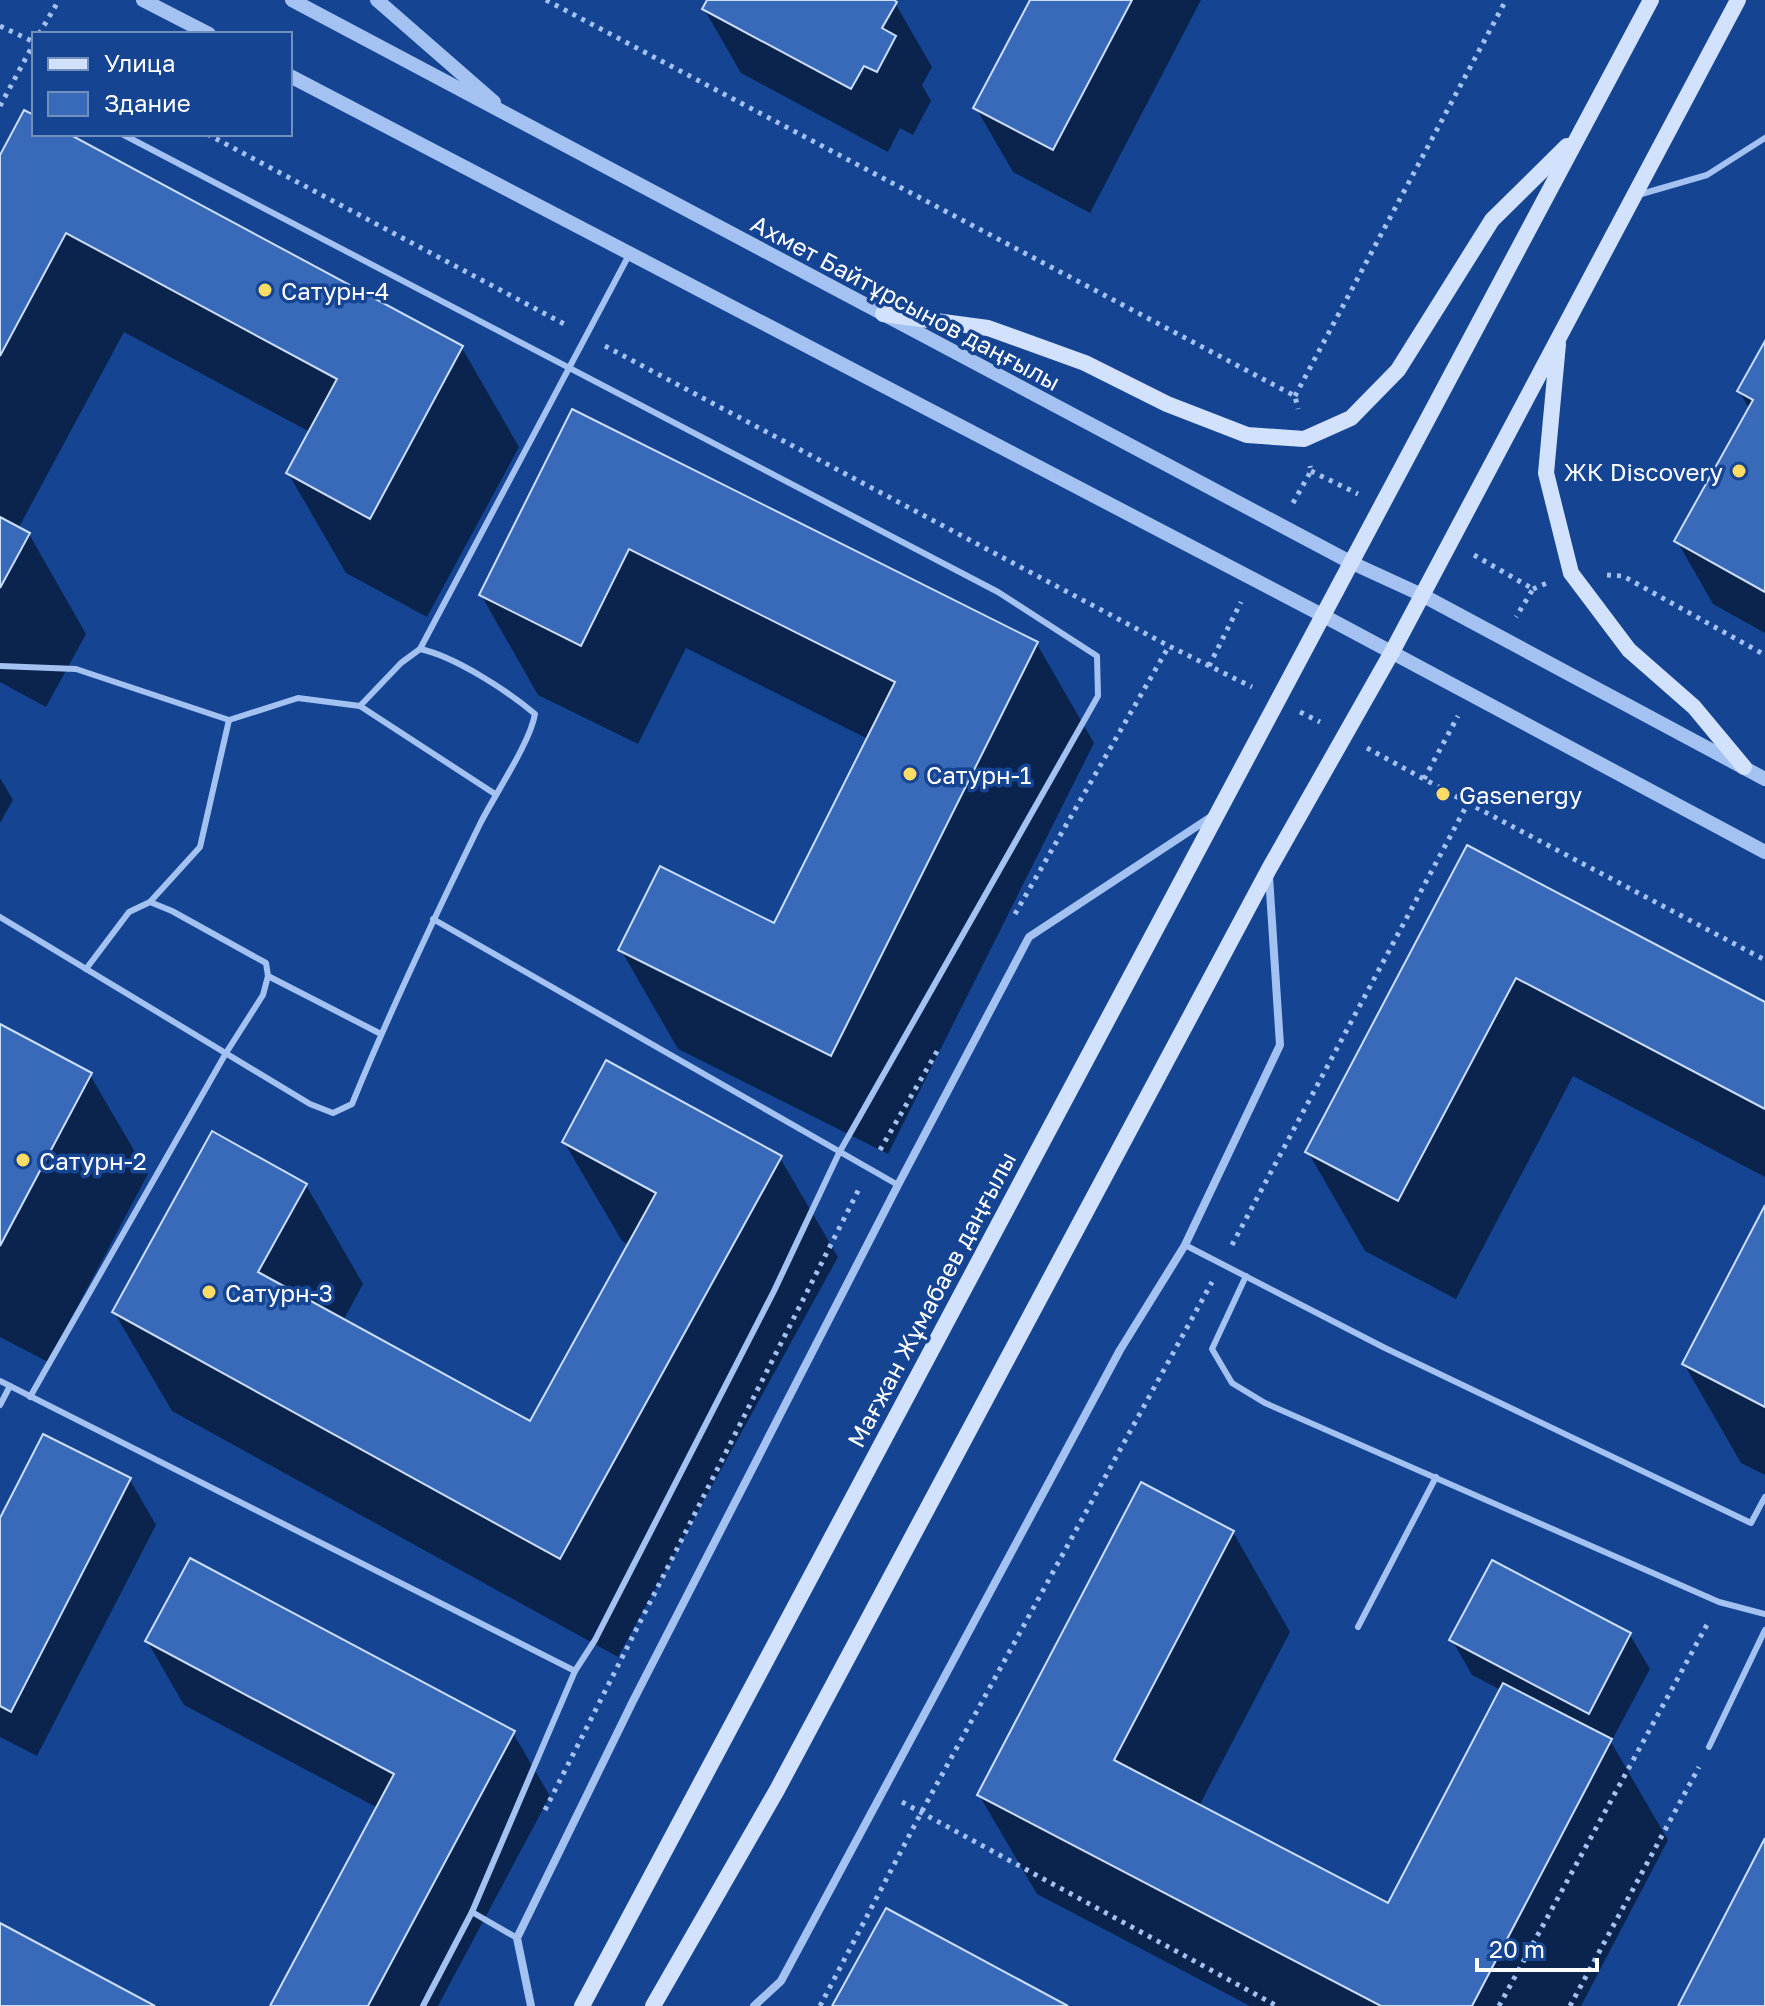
<svg xmlns="http://www.w3.org/2000/svg" width="1765" height="2006" viewBox="0 0 1765 2006" font-family="'Golos Text',sans-serif">
  <rect width="100%" height="100%" fill="#154493"/>
  <g fill="#0007">
    <path d="M 709,0 L 890,0 L 895,3 L 932,67 L 922,85 L 931,101 L 913,135 L 900,128 L 888,152 L 741,73 L 704,9 Z"/>
    <path d="M 1032,0 L 1201,0 L 1090,213 L 1013,172 L 976,108 Z"/>
    <path d="M 34,117 L 34,134 L 65,134 L 462,348 L 519,447 L 427,617 L 346,573 L 288,473 L 310,432 L 124,332 L 18,529 L 29,534 L 86,634 L 46,707 L 0,682 L 0,159 Z"/>
    <path d="M 1765,345 L 1765,633 L 1713,604 L 1677,541 L 1750,410 L 1739,391 Z"/>
    <path d="M 573,412 L 1037,644 L 1094,743 L 888,1154 L 678,1049 L 621,950 L 775,926 L 868,739 L 686,648 L 638,744 L 538,695 L 481,595 Z"/>
    <path d="M 0,778 L 13,800 L 0,823 Z"/>
    <path d="M 1468,848 L 1765,1004 L 1765,1177 L 1573,1076 L 1456,1299 L 1365,1251 L 1308,1152 Z"/>
    <path d="M 0,1026 L 90,1075 L 148,1174 L 48,1362 L 0,1337 Z"/>
    <path d="M 564,1142 L 780,1158 L 838,1257 L 618,1657 L 172,1411 L 114,1312 L 306,1185 L 363,1284 L 343,1321 L 531,1424 L 629,1245 L 622,1241 Z"/>
    <path d="M 1765,1210 L 1765,1475 L 1741,1463 L 1684,1364 Z"/>
    <path d="M 130,1480 L 156,1525 L 37,1756 L 0,1737 L 0,1523 Z"/>
    <path d="M 1233,1532 L 1290,1632 L 1199,1806 L 1389,1905 L 1501,1690 L 1472,1675 L 1452,1640 L 1630,1635 L 1650,1669 L 1611,1742 L 1668,1840 L 1581,2006 L 1250,2006 L 1037,1894 L 979,1795 Z"/>
    <path d="M 147,1641 L 513,1733 L 550,1796 L 438,2006 L 272,2006 L 378,1808 L 184,1705 Z"/>
  </g>
  <g fill="#396aba" stroke="#cbdefc" stroke-width="2">
    <path d="M 707,0 L 894,0 L 897,2 L 882,28 L 896,36 L 877,72 L 864,66 L 851,89 L 702,9 Z"/>
    <path d="M 1030,0 L 1132,0 L 1053,150 L 973,108 Z"/>
    <path d="M 24,110 L 34,115 L 34,134 L 69,134 L 463,346 L 370,519 L 286,473 L 337,379 L 66,233 L 0,356 L 0,155 Z"/>
    <path d="M 1765,341 L 1765,592 L 1674,541 L 1753,400 L 1737,391 Z"/>
    <path d="M 572,409 L 1038,642 L 831,1056 L 618,950 L 660,866 L 774,923 L 895,682 L 629,549 L 581,646 L 479,595 Z"/>
    <path d="M 0,517 L 30,533 L 0,588 Z"/>
    <path d="M 1467,845 L 1765,1002 L 1765,1109 L 1516,978 L 1398,1201 L 1305,1152 Z"/>
    <path d="M 0,1024 L 92,1073 L 0,1246 Z"/>
    <path d="M 606,1060 L 782,1156 L 560,1559 L 112,1312 L 212,1131 L 307,1184 L 258,1272 L 530,1421 L 656,1193 L 562,1142 Z"/>
    <path d="M 1765,1205 L 1765,1407 L 1682,1364 Z"/>
    <path d="M 43,1434 L 131,1478 L 11,1712 L 0,1706 L 0,1518 Z"/>
    <path d="M 1141,1482 L 1234,1531 L 1114,1760 L 1388,1903 L 1503,1683 L 1612,1739 L 1472,2006 L 1381,2006 L 977,1795 Z"/>
    <path d="M 190,1558 L 515,1731 L 368,2006 L 270,2006 L 394,1774 L 145,1641 Z"/>
    <path d="M 1492,1560 L 1631,1633 L 1589,1714 L 1449,1640 Z"/>
    <path d="M 1765,1838 L 1765,2006 L 1678,2006 Z"/>
    <path d="M 886,1908 L 1068,2006 L 832,2006 Z"/>
    <path d="M 0,1923 L 155,2006 L 0,2006 Z"/>
  </g>
  <g fill="none" stroke-linecap="round" stroke-linejoin="round">
    <g stroke="#a3c2f1" stroke-width="5" stroke-dasharray="4 6" stroke-linecap="butt">
      <path d="M 546,0 L 1295,396 L 1298,409"/>
      <path d="M 0,26 L 34,42"/>
      <path d="M 39,34 L 59,0"/>
      <path d="M 0,106 L 34,43"/>
      <path d="M 207,134 L 568,326"/>
      <path d="M 605,346 L 1169,646"/>
      <path d="M 1295,396 L 1506,0"/>
      <path d="M 1311,471 L 1358,494"/>
      <path d="M 1293,503 L 1311,471 L 1310,466"/>
      <path d="M 1474,555 L 1533,589 L 1516,617"/>
      <path d="M 1607,575 L 1623,576 L 1765,655"/>
      <path d="M 1533,589 L 1547,583"/>
      <path d="M 1209,666 L 1241,602"/>
      <path d="M 1300,712 L 1320,722"/>
      <path d="M 1367,748 L 1468,803"/>
      <path d="M 1424,779 L 1458,716"/>
      <path d="M 1015,914 L 1169,646 L 1252,687"/>
      <path d="M 880,1150 L 939,1048"/>
      <path d="M 1232,1245 L 1468,803 L 1765,960"/>
      <path d="M 902,1802 L 1277,2006"/>
      <path d="M 545,1810 L 860,1187"/>
      <path d="M 820,2006 L 921,1813 L 1212,1282"/>
      <path d="M 1499,2006 L 1709,1621"/>
      <path d="M 1570,2006 L 1699,1767"/>
    </g>
    <g stroke="#a3c2f1" stroke-width="6">
      <path d="M 1638,195 L 1707,175 L 1765,138"/>
      <path d="M 420,649 L 630,253"/>
      <path d="M 0,666 L 76,669 L 229,720 L 298,698 L 360,706 L 495,794"/>
      <path d="M 150,902 L 200,847 L 229,720"/>
      <path d="M 0,917 L 310,1104 L 333,1113 L 352,1104 C 391,1008 435,916 480,824 C 495,794 530,743 535,714 C 508,691 454,656 420,649 L 401,663 L 360,706"/>
      <path d="M 433,919 L 898,1185"/>
      <path d="M 268,976 L 381,1034"/>
      <path d="M 1185,1245 L 1385,1348 L 1751,1523 L 1765,1497"/>
      <path d="M 1246,1276 L 1212,1349 L 1232,1383 L 1265,1403 L 1719,1602 L 1765,1614"/>
      <path d="M 0,1381 L 575,1671 L 595,1640 L 774,1291 L 839,1153 L 1098,696 L 1097,656 L 998,592 L 122,134"/>
      <path d="M 30,1397 L 226,1053 L 263,995 L 268,976 L 266,963 L 172,911 L 150,902 L 129,912 L 86,969"/>
      <path d="M 0,1405 L 10,1386"/>
      <path d="M 1358,1627 L 1436,1477"/>
      <path d="M 1709,1747 L 1765,1630"/>
      <path d="M 472,1912 L 517,1938"/>
      <path d="M 423,2006 L 472,1912 L 575,1671"/>
    </g>
    <g stroke="#a3c2f1" stroke-width="8">
      <path d="M 531,2006 L 517,1938 L 633,1701 L 898,1185 L 1029,937 L 1214,815"/>
      <path d="M 754,2006 L 781,1981 L 1120,1350 L 1185,1245 L 1280,1045 L 1269,876"/>
    </g>
    <g stroke="#a3c2f1" stroke-width="14">
      <path d="M 143,0 L 209,34"/>
      <path d="M 292,0 L 1350,562 L 1422,595 L 1765,779"/>
      <path d="M 377,0 L 494,102"/>
      <path d="M 290,76 L 1322,615 L 1765,852"/>
    </g>
    <g stroke="#d2e1fc" stroke-width="16">
      <path d="M 883,314 L 988,328 L 1085,363 L 1167,404 L 1247,435 L 1304,439 L 1351,418 L 1398,370 L 1492,220 L 1567,146"/>
      <path d="M 1558,344 L 1546,473 L 1571,573 L 1629,650 L 1694,707 L 1744,767"/>
      <path d="M 582,2006 L 1651,0"/>
      <path d="M 653,2006 L 777,1790 L 1269,869 L 1392,652 L 1738,0"/>
    </g>
  </g>
  <g fill="#ffdc64" stroke="#154493" stroke-width="3">
    <circle cx="265" cy="290" r="8"/>
    <circle cx="1739" cy="471" r="8"/>
    <circle cx="910" cy="774" r="8"/>
    <circle cx="1443" cy="794" r="8"/>
    <circle cx="23" cy="1160" r="8"/>
    <circle cx="209" cy="1292" r="8"/>
  </g>
  <g text-anchor="middle" dominant-baseline="central" stroke-width="7" stroke-linejoin="round" paint-order="stroke">
    <g font-size="24" fill="#fff" stroke="#154493" text-anchor="start">
      <text x="281" y="290">Сатурн-4</text>
      <text x="1723" y="471" text-anchor="end">ЖК Discovery</text>
      <text x="926" y="774">Сатурн-1</text>
      <text x="1459" y="794">Gasenergy</text>
      <text x="39" y="1160">Сатурн-2</text>
      <text x="225" y="1292">Сатурн-3</text>
    </g>
    <g font-size="24" fill="#fff" stroke="#154493">
      <text transform="translate(906 302) rotate(28)">Ахмет Байтұрсынов даңғылы</text>
      <text transform="translate(931 1299) rotate(-62)">Мағжан Жұмабаев даңғылы</text>
    </g>
  </g>
  <rect x="32" y="32" width="260" height="104" fill="#154493" stroke="#738fbe" stroke-width="2"/>
  <rect x="48" y="58" width="40" height="12" fill="#d2e1fc" stroke="#738fbe" stroke-width="2"/>
  <text x="104" y="72" font-size="24" fill="#ffffff">Улица</text>
  <rect x="48" y="92" width="40" height="24" fill="#396aba" stroke="#738fbe" stroke-width="2"/>
  <text x="104" y="112" font-size="24" fill="#ffffff">Здание</text>
  <path d="M1477 1958v12h120v-12" fill="none" stroke="#ffffff" stroke-width="4"/>
  <text x="1489" y="1958" font-size="24" fill="#ffffff" stroke="#154493" stroke-width="6" paint-order="stroke">20 m</text>
</svg>
